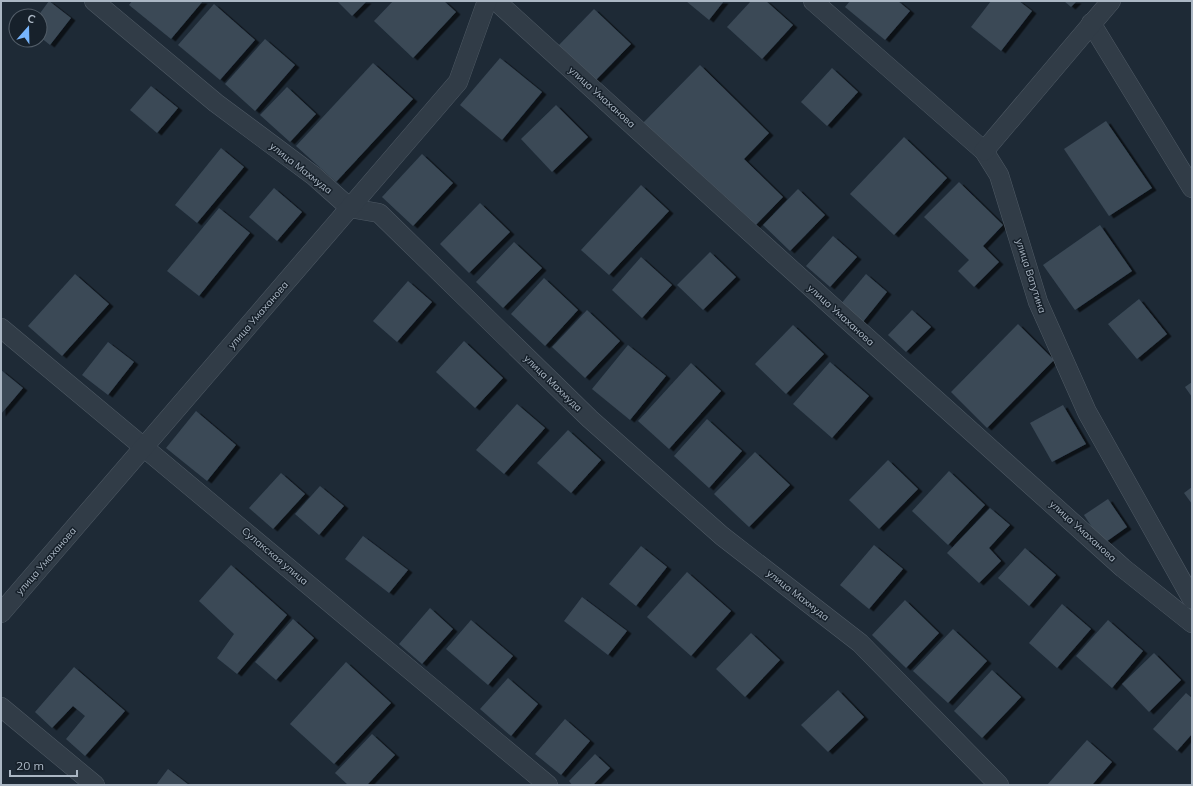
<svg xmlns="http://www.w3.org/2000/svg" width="1193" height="786" viewBox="0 0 1193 786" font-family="Mulish,sans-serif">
  <defs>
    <filter id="shadow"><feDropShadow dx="4.5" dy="2.5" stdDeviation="0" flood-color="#0009"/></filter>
  </defs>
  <rect width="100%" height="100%" fill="#1e2a36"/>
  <g fill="#3a4957" filter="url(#shadow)">
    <path d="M 49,1 L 71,18 L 50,45 L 40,37 L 40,16 L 38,16 Z"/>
    <path d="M 132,1 L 203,1 L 171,39 L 129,5 Z"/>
    <path d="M 337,1 L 367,1 L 352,16 Z"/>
    <path d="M 393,1 L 444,1 L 456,12 L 413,58 L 374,21 Z"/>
    <path d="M 686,1 L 724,1 L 709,20 Z"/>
    <path d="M 751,1 L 766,1 L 793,25 L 762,59 L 727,27 Z"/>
    <path d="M 850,1 L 898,1 L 910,11 L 885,40 L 845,7 Z"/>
    <path d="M 991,1 L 1019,1 L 1032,11 L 1001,51 L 971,27 Z"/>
    <path d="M 1064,1 L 1077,1 L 1071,7 Z"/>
    <path d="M 214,4 L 255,40 L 220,80 L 178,45 Z"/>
    <path d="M 594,9 L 631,44 L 595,81 L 558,46 Z"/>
    <path d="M 265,39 L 295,65 L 255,111 L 225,84 Z"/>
    <path d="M 500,58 L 542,92 L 502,140 L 460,105 Z"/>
    <path d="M 373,63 L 413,99 L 336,182 L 296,146 Z"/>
    <path d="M 700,65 L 769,133 L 744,159 L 783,197 L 752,229 L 643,123 Z"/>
    <path d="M 832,68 L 858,92 L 827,126 L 801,102 Z"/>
    <path d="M 151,86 L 178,108 L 157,133 L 130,110 Z"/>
    <path d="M 287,87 L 316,114 L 290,142 L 260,115 Z"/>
    <path d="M 556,105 L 588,137 L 552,172 L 521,139 Z"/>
    <path d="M 1106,121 L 1152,188 L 1109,216 L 1064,149 Z"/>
    <path d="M 904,137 L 947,178 L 894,235 L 850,194 Z"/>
    <path d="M 221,148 L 244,167 L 197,223 L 175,205 Z"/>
    <path d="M 422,154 L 453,183 L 413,226 L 382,197 Z"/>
    <path d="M 959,182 L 1003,225 L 983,246 L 999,262 L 974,287 L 958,271 L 969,260 L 924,217 Z"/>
    <path d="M 641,185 L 669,211 L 609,275 L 581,250 Z"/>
    <path d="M 274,188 L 302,212 L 277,241 L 249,217 Z"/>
    <path d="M 798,189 L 825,215 L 790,251 L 763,225 Z"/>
    <path d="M 480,203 L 510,232 L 469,273 L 440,244 Z"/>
    <path d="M 219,208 L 250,233 L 199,296 L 167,271 Z"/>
    <path d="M 1100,225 L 1132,271 L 1075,310 L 1043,265 Z"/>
    <path d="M 833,236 L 857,257 L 830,287 L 806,266 Z"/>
    <path d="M 514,242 L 542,268 L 503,308 L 476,282 Z"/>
    <path d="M 710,252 L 736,277 L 703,310 L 677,285 Z"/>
    <path d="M 641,257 L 672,285 L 642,318 L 612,290 Z"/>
    <path d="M 75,274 L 109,304 L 62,356 L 28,326 Z"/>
    <path d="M 866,274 L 887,292 L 862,323 L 840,305 Z"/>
    <path d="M 544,278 L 578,310 L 545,346 L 511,314 Z"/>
    <path d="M 408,281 L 432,302 L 397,342 L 373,321 Z"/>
    <path d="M 1139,299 L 1167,334 L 1137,359 L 1108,324 Z"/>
    <path d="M 587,310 L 620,341 L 585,378 L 552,347 Z"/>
    <path d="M 912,310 L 931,327 L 906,352 L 888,335 Z"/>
    <path d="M 1018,324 L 1054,360 L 987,428 L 951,392 Z"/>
    <path d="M 793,325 L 824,354 L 786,394 L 755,364 Z"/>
    <path d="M 464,341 L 503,378 L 475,408 L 436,372 Z"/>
    <path d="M 108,342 L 134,362 L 108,395 L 82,375 Z"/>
    <path d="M 628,345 L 666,376 L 630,420 L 592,389 Z"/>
    <path d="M 830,362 L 869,396 L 832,438 L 793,404 Z"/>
    <path d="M 691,363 L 721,391 L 669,449 L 638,421 Z"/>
    <path d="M 1,370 L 23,388 L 1,414 Z"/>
    <path d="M 1192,382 L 1192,397 L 1185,387 Z"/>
    <path d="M 517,404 L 545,428 L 504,474 L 476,450 Z"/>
    <path d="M 1063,405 L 1086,444 L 1052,462 L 1030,423 Z"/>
    <path d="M 196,411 L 236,445 L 207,481 L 166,448 Z"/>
    <path d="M 707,419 L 742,451 L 709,488 L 674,456 Z"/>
    <path d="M 568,430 L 601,460 L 571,493 L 537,463 Z"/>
    <path d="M 755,452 L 790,485 L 749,527 L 714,494 Z"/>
    <path d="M 888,460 L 918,489 L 879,529 L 849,500 Z"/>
    <path d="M 949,471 L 985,505 L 948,545 L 912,511 Z"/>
    <path d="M 281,473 L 305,494 L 273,529 L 249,508 Z"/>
    <path d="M 320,486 L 344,506 L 319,535 L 295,514 Z"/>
    <path d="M 1192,487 L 1192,504 L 1184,493 Z"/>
    <path d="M 1108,499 L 1127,527 L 1103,544 L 1084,515 Z"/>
    <path d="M 990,508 L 1010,525 L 989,548 L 1001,561 L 979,583 L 947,553 Z"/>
    <path d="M 363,536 L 408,570 L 389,593 L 345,559 Z"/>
    <path d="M 874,545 L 903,569 L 869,609 L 840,585 Z"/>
    <path d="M 641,546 L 667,567 L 636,606 L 609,584 Z"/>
    <path d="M 1025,548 L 1056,575 L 1029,606 L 998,578 Z"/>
    <path d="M 231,565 L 287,615 L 237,674 L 217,658 L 234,634 L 199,601 Z"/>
    <path d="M 687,572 L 731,611 L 691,656 L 647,617 Z"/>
    <path d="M 582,597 L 627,631 L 608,655 L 564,621 Z"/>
    <path d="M 905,600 L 939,633 L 906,668 L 872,635 Z"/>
    <path d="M 1062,604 L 1091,629 L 1057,668 L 1029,643 Z"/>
    <path d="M 430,608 L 453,629 L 422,664 L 399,644 Z"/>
    <path d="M 293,619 L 314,638 L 276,680 L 255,662 Z"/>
    <path d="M 471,620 L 513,656 L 488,685 L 446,649 Z"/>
    <path d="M 1108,620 L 1143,651 L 1112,688 L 1076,656 Z"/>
    <path d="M 953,629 L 987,661 L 948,703 L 913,671 Z"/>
    <path d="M 751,633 L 780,660 L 745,697 L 716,669 Z"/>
    <path d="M 1154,653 L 1181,680 L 1149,712 L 1122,684 Z"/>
    <path d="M 346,662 L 391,703 L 334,764 L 290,724 Z"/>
    <path d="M 74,667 L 125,711 L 85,756 L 66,739 L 85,716 L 73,706 L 52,728 L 35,712 Z"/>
    <path d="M 992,670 L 1021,697 L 982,738 L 954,711 Z"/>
    <path d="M 508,678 L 538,704 L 511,736 L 480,709 Z"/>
    <path d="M 838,690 L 864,717 L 828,752 L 801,725 Z"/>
    <path d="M 1186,693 L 1192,698 L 1192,734 L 1177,751 L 1153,729 Z"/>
    <path d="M 565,719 L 590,741 L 561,775 L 535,754 Z"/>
    <path d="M 372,734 L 395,755 L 367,785 L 348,785 L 335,773 Z"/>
    <path d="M 1087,740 L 1112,762 L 1092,785 L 1047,785 Z"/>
    <path d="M 595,754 L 610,768 L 593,785 L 572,785 L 569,781 Z"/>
    <path d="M 168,769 L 189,785 L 156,785 Z"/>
  </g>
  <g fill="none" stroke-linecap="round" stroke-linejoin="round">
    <g stroke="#4f5a65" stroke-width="20">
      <g id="street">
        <path d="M 94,1 L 216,103 L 314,176 L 350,208 L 379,213 L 590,419 L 722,536 L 860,643 L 999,785"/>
        <path d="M 496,1 L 774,254 L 1123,568 L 1192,623"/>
        <path d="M 813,1 L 984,151 L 999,175 L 1038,302 L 1087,412 L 1192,599"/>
        <path d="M 1091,23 L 1192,188"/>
        <path d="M 984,151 L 1111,1"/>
        <path d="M 1,328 L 548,785"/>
        <path d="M 1,613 L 458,82 L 487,1"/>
        <path d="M 1,707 L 95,785"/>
      </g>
    </g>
    <use href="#street" stroke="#313c47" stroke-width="19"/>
  </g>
  <g text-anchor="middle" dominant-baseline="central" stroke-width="3" stroke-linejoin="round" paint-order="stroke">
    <g font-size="10" fill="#abb7c4" stroke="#17212b">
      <text transform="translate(602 97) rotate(42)">улица Умаханова</text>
      <text transform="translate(301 168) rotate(38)">улица Махмуда</text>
      <text transform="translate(1031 276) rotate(72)">улица Ватутина</text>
      <text transform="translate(258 315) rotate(-49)">улица Умаханова</text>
      <text transform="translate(841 315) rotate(42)">улица Умаханова</text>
      <text transform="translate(553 383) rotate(44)">улица Махмуда</text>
      <text transform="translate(1083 531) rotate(42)">улица Умаханова</text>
      <text transform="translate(275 556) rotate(40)">Сулакская улица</text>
      <text transform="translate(46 561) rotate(-49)">улица Умаханова</text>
      <text transform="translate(798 595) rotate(38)">улица Махмуда</text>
    </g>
  </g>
  <rect width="1193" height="786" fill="none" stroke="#abb7c4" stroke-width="4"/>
  <g transform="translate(28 28) rotate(20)"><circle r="19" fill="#17212b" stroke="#525d68"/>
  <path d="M0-3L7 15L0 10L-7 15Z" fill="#77b5fd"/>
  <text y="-6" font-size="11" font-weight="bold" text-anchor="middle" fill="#abb7c4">С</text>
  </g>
  <path d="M10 770v6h67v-6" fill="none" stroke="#abb7c4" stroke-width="2"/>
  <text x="16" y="770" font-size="12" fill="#abb7c4" stroke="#17212b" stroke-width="3" paint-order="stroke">20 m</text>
</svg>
